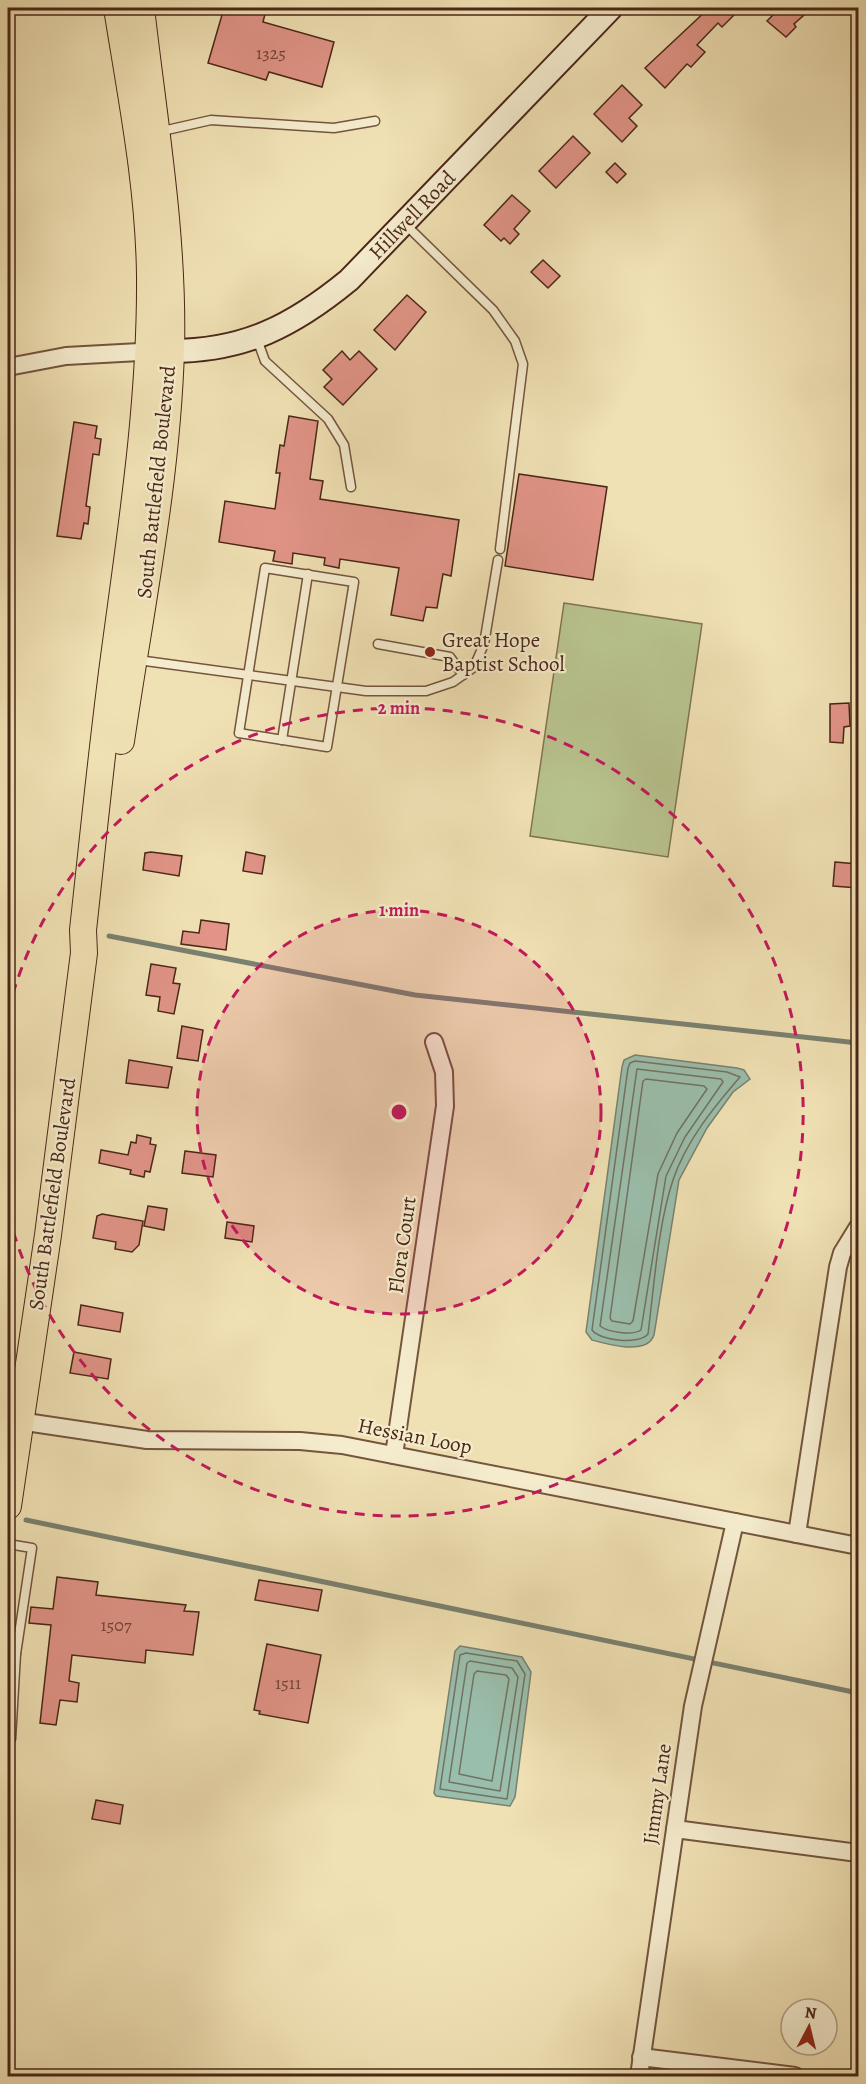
<svg xmlns="http://www.w3.org/2000/svg" width="866" height="2084" viewBox="0 0 866 2084" font-family="Alegreya,serif">
  <rect width="100%" height="100%" fill="#f0e1b4"/>
  <filter id="stains"><feTurbulence type="fractalNoise" baseFrequency=".00333" numOctaves="4"/><feColorMatrix values="0 0 0 0 .2 0 0 0 0 .09 0 0 0 0 .02 0 0 0 .5 -.17"/></filter>
  <radialGradient id="worn" r=".72"><stop offset=".6" stop-color="#630" stop-opacity="0"/><stop offset="1" stop-color="#630" stop-opacity=".3"/></radialGradient>
  <path fill="#b8c38e" stroke="#817452" stroke-width="1.5" d="M 564,603 L 702,624 L 668,857 L 530,836 Z"/>
  <g fill="#9abeac" stroke="#7a8170" stroke-width="1.5">
    <path d="M 635,1055 L 737,1068 L 744,1070 L 750,1079 L 733,1092 L 707,1128 L 679,1180 L 654,1335 C 647,1356 606,1344 592,1340 L 586,1332 L 622,1067 L 624,1060 Z"/>
    <path d="M 460,1646 L 522,1657 L 531,1672 L 515,1797 L 510,1806 L 436,1796 L 434,1793 L 455,1651 Z"/>
  </g>
  <g fill="none" stroke-linecap="round" stroke-linejoin="round">
    <g stroke="#727262" stroke-width="1.5">
      <path d="M 635,1061 L 727,1072 L 740,1077 C 714,1107 686,1141 673,1180 C 658,1224 654,1287 648,1334 C 639,1345 600,1341 592,1330 L 628,1068 L 630,1063 Z"/>
      <path d="M 637,1069 L 721,1079 L 723,1082 L 685,1137 L 666,1176 L 641,1330 C 632,1336 608,1332 600,1326 Z"/>
      <path d="M 646,1079 L 704,1086 L 707,1089 L 677,1133 L 658,1174 L 633,1321 L 630,1324 L 612,1321 L 610,1318 L 643,1081 Z"/>
      <path d="M 466,1653 L 517,1661 L 525,1674 L 507,1799 L 440,1789 L 460,1655 Z"/>
      <path d="M 470,1661 L 512,1668 L 518,1677 L 500,1791 L 449,1782 L 467,1663 Z"/>
      <path d="M 477,1671 L 506,1675 L 509,1679 L 492,1781 L 459,1774 L 474,1674 Z"/>
    </g>
    <g stroke="#7a8170" stroke-width="5">
      <path d="M 109,936 L 415,995 L 858,1043"/>
      <path d="M 26,1520 L 858,1693"/>
    </g>
  </g>
  <g fill="#e19487" stroke="#4a2617" stroke-width="1.5">
    <path d="M 224,8 L 240,8 L 265,14 L 263,22 L 334,42 L 322,87 L 269,72 L 266,80 L 208,63 Z"/>
    <path d="M 709,8 L 741,8 L 722,27 L 718,23 L 697,45 L 705,52 L 691,67 L 687,64 L 665,88 L 645,68 Z"/>
    <path d="M 777,8 L 812,8 L 794,24 L 796,27 L 786,37 L 767,21 L 777,11 Z"/>
    <path d="M 622,85 L 642,105 L 629,118 L 637,126 L 622,142 L 594,114 Z"/>
    <path d="M 573,136 L 590,153 L 556,188 L 539,171 Z"/>
    <path d="M 615,163 L 626,174 L 617,183 L 606,172 Z"/>
    <path d="M 512,195 L 530,211 L 514,229 L 519,234 L 510,244 L 504,238 L 501,241 L 484,225 Z"/>
    <path d="M 543,260 L 560,276 L 548,288 L 531,272 Z"/>
    <path d="M 407,295 L 426,312 L 395,350 L 374,330 Z"/>
    <path d="M 342,351 L 350,360 L 359,351 L 377,369 L 343,405 L 324,387 L 332,379 L 323,370 Z"/>
    <path d="M 289,416 L 318,421 L 310,479 L 323,481 L 320,499 L 459,520 L 451,576 L 443,574 L 437,608 L 426,607 L 423,621 L 391,615 L 399,568 L 340,559 L 339,568 L 324,565 L 325,558 L 293,553 L 292,564 L 273,561 L 275,551 L 219,542 L 225,501 L 275,509 L 280,473 L 276,473 L 280,445 L 284,446 Z"/>
    <path d="M 74,422 L 97,426 L 95,438 L 101,439 L 99,455 L 93,454 L 86,506 L 90,507 L 88,524 L 84,523 L 81,539 L 57,536 Z"/>
    <path d="M 519,474 L 607,487 L 593,580 L 505,566 Z"/>
    <path d="M 849,703 L 850,726 L 844,727 L 843,743 L 830,742 L 830,704 Z"/>
    <path d="M 151,852 L 182,856 L 179,876 L 143,870 L 145,853 Z"/>
    <path d="M 246,852 L 265,856 L 262,874 L 243,871 Z"/>
    <path d="M 835,862 L 858,864 L 858,888 L 833,886 Z"/>
    <path d="M 201,920 L 229,924 L 226,950 L 181,944 L 183,931 L 199,933 Z"/>
    <path d="M 151,964 L 176,968 L 173,983 L 180,984 L 174,1014 L 158,1011 L 160,997 L 146,995 Z"/>
    <path d="M 182,1026 L 203,1030 L 198,1061 L 177,1058 Z"/>
    <path d="M 129,1060 L 172,1067 L 168,1088 L 126,1083 Z"/>
    <path d="M 137,1135 L 151,1138 L 150,1144 L 156,1145 L 150,1172 L 145,1171 L 144,1177 L 130,1174 L 131,1170 L 99,1163 L 101,1150 L 128,1155 L 131,1142 L 136,1143 Z"/>
    <path d="M 185,1151 L 216,1155 L 213,1177 L 182,1173 Z"/>
    <path d="M 148,1206 L 167,1209 L 164,1230 L 144,1226 Z"/>
    <path d="M 102,1214 L 143,1221 L 139,1245 L 132,1252 L 115,1249 L 116,1242 L 93,1238 L 97,1216 Z"/>
    <path d="M 227,1222 L 254,1226 L 252,1242 L 225,1238 Z"/>
    <path d="M 81,1305 L 123,1313 L 120,1332 L 78,1325 Z"/>
    <path d="M 74,1352 L 111,1359 L 108,1379 L 70,1373 Z"/>
    <path d="M 57,1577 L 98,1582 L 96,1595 L 186,1605 L 184,1611 L 199,1612 L 193,1655 L 146,1650 L 145,1663 L 72,1655 L 69,1681 L 79,1683 L 77,1702 L 60,1700 L 56,1725 L 40,1723 L 51,1625 L 29,1623 L 31,1607 L 53,1609 Z"/>
    <path d="M 259,1580 L 322,1590 L 318,1611 L 255,1600 Z"/>
    <path d="M 267,1644 L 321,1655 L 308,1723 L 259,1714 L 260,1711 L 254,1710 Z"/>
    <path d="M 96,1800 L 123,1805 L 120,1824 L 92,1819 Z"/>
  </g>
  <g fill="none" stroke-linecap="round" stroke-linejoin="round">
    <g stroke="#74553e" stroke-width="11">
      <g id="lane">
        <path d="M 158,132 L 211,120 L 334,128 L 375,121"/>
        <path d="M 404,223 L 493,310 L 515,341 L 523,364 L 500,549"/>
        <path d="M 257,339 L 265,361 L 328,419 L 344,445 L 351,487"/>
        <path d="M 265,568 L 354,582 L 327,747 L 239,733 Z"/>
        <path d="M 378,644 L 450,657 L 463,675"/>
        <path d="M 138,660 L 366,691 L 426,691 L 453,682 L 474,667 L 484,644 L 498,560"/>
        <path d="M 282,740 L 308,574"/>
        <path d="M 8,1544 L 32,1548 L 16,1654 L 8,1653"/>
        <path d="M 8,1739 L 11,1739 L 16,1654"/>
      </g>
    </g>
    <g stroke="#74553e" stroke-width="20">
      <g id="street">
        <path d="M 8,367 L 66,356 L 158,351"/>
        <path d="M 19,1421 L 147,1440 L 300,1441 L 342,1445 L 858,1546"/>
        <path d="M 394,1455 L 445,1106 L 444,1072 L 434,1042"/>
        <path d="M 797,1534 L 838,1267 L 842,1253 L 858,1227"/>
        <path d="M 675,1829 L 858,1853"/>
        <path d="M 641,2057 L 795,2076"/>
        <path d="M 639,2076 L 693,1706 L 735,1522"/>
      </g>
    </g>
    <g stroke="#4a2617" stroke-width="26">
      <path id="secondary" d="M 171,351 C 244,351 293,326 349,280 L 611,8"/>
    </g>
    <g stroke="#4a2617" stroke-width="28">
      <g id="primary">
        <path d="M 121,741 C 140,611 167,482 171,350 C 174,235 154,122 141,8"/>
        <path d="M 8,1506 L 48,1235 L 84,953 L 83,930 C 93,839 102,747 114,657 C 131,530 151,404 150,276 C 149,186 131,96 117,8"/>
      </g>
    </g>
    <use href="#lane" stroke="#f5ecce" stroke-width="8"/>
    <use href="#street" stroke="#f5ecce" stroke-width="16"/>
    <use href="#secondary" stroke="#f5ecce" stroke-width="22"/>
    <use href="#primary" stroke="#f0e1b4" stroke-width="26"/>
  </g>
  <circle cx="399" cy="1112" r="202" fill="#c2185b" fill-opacity=".12"/>
  <g fill="none" stroke="#c2185b" stroke-width="3" stroke-dasharray="10 8">
    <circle cx="399" cy="1112" r="202"/>
    <path d="M8 1011A404 404 0 1 1 8 1213"/>
  </g>
  <circle fill="#8f2418" stroke="#f5ecce" stroke-width="2" cx="430" cy="652" r="6"/>
  <g text-anchor="middle" dominant-baseline="central" stroke-width="4.5" stroke-linejoin="round" paint-order="stroke">
    <g font-size="18" fill="#704233">
      <text x="271" y="53">1325</text>
      <text x="116" y="1625">1507</text>
      <text x="288" y="1683">1511</text>
    </g>
    <g font-size="21" fill="#4a2617" stroke="#f5ecce">
      <text transform="translate(412 215) rotate(-46)">Hillwell Road</text>
      <text transform="translate(156 482) rotate(-84)">South Battlefield Boulevard</text>
      <text transform="translate(52 1194) rotate(-82)">South Battlefield Boulevard</text>
      <text transform="translate(402 1245) rotate(-82)">Flora Court</text>
      <text transform="translate(415 1436) rotate(11)">Hessian Loop</text>
      <text transform="translate(657 1794) rotate(-82)">Jimmy Lane</text>
    </g>
    <g font-size="21" fill="#4a2617" stroke="#f5ecce" text-anchor="start">
      <text x="442" y="640">Great Hope<tspan x="442" dy="24">Baptist School</tspan></text>
    </g>
  </g>
  <circle cx="399" cy="1112" r="9" fill="#c2185b" stroke="#f5ecce" stroke-width="3"/>
  <g font-size="18" text-anchor="middle" font-weight="bold" fill="#c2185b" stroke="#f5ecce" stroke-width="4.5" stroke-linejoin="round" paint-order="stroke">
    <text x="399" y="714">2 min</text>
    <text x="399" y="916">1 min</text>
  </g>
  <rect width="866" height="2084" fill="none" stroke="#f0e1b4" stroke-width="30"/>
  <rect x="9" y="9" width="848" height="2066" fill="none" stroke="#4a2617" stroke-width="3"/>
  <rect x="15" y="15" width="836" height="2054" fill="none" stroke="#4a2617" stroke-width="1.5"/>
  <g transform="translate(809 2027) rotate(7)"><circle r="28" fill="#f5ecce" stroke="#b19d85" stroke-width="1.5"/>
  <path d="M0-4.5L10 22L0 15L-10 22Z" fill="#8f2418"/>
  <text y="-9" font-size="16" font-weight="bold" text-anchor="middle" fill="#4a2617">N</text>
  </g>
  <rect width="100%" height="100%" filter="url(#stains)"/>
  <rect width="100%" height="100%" fill="url(#worn)"/>
</svg>
